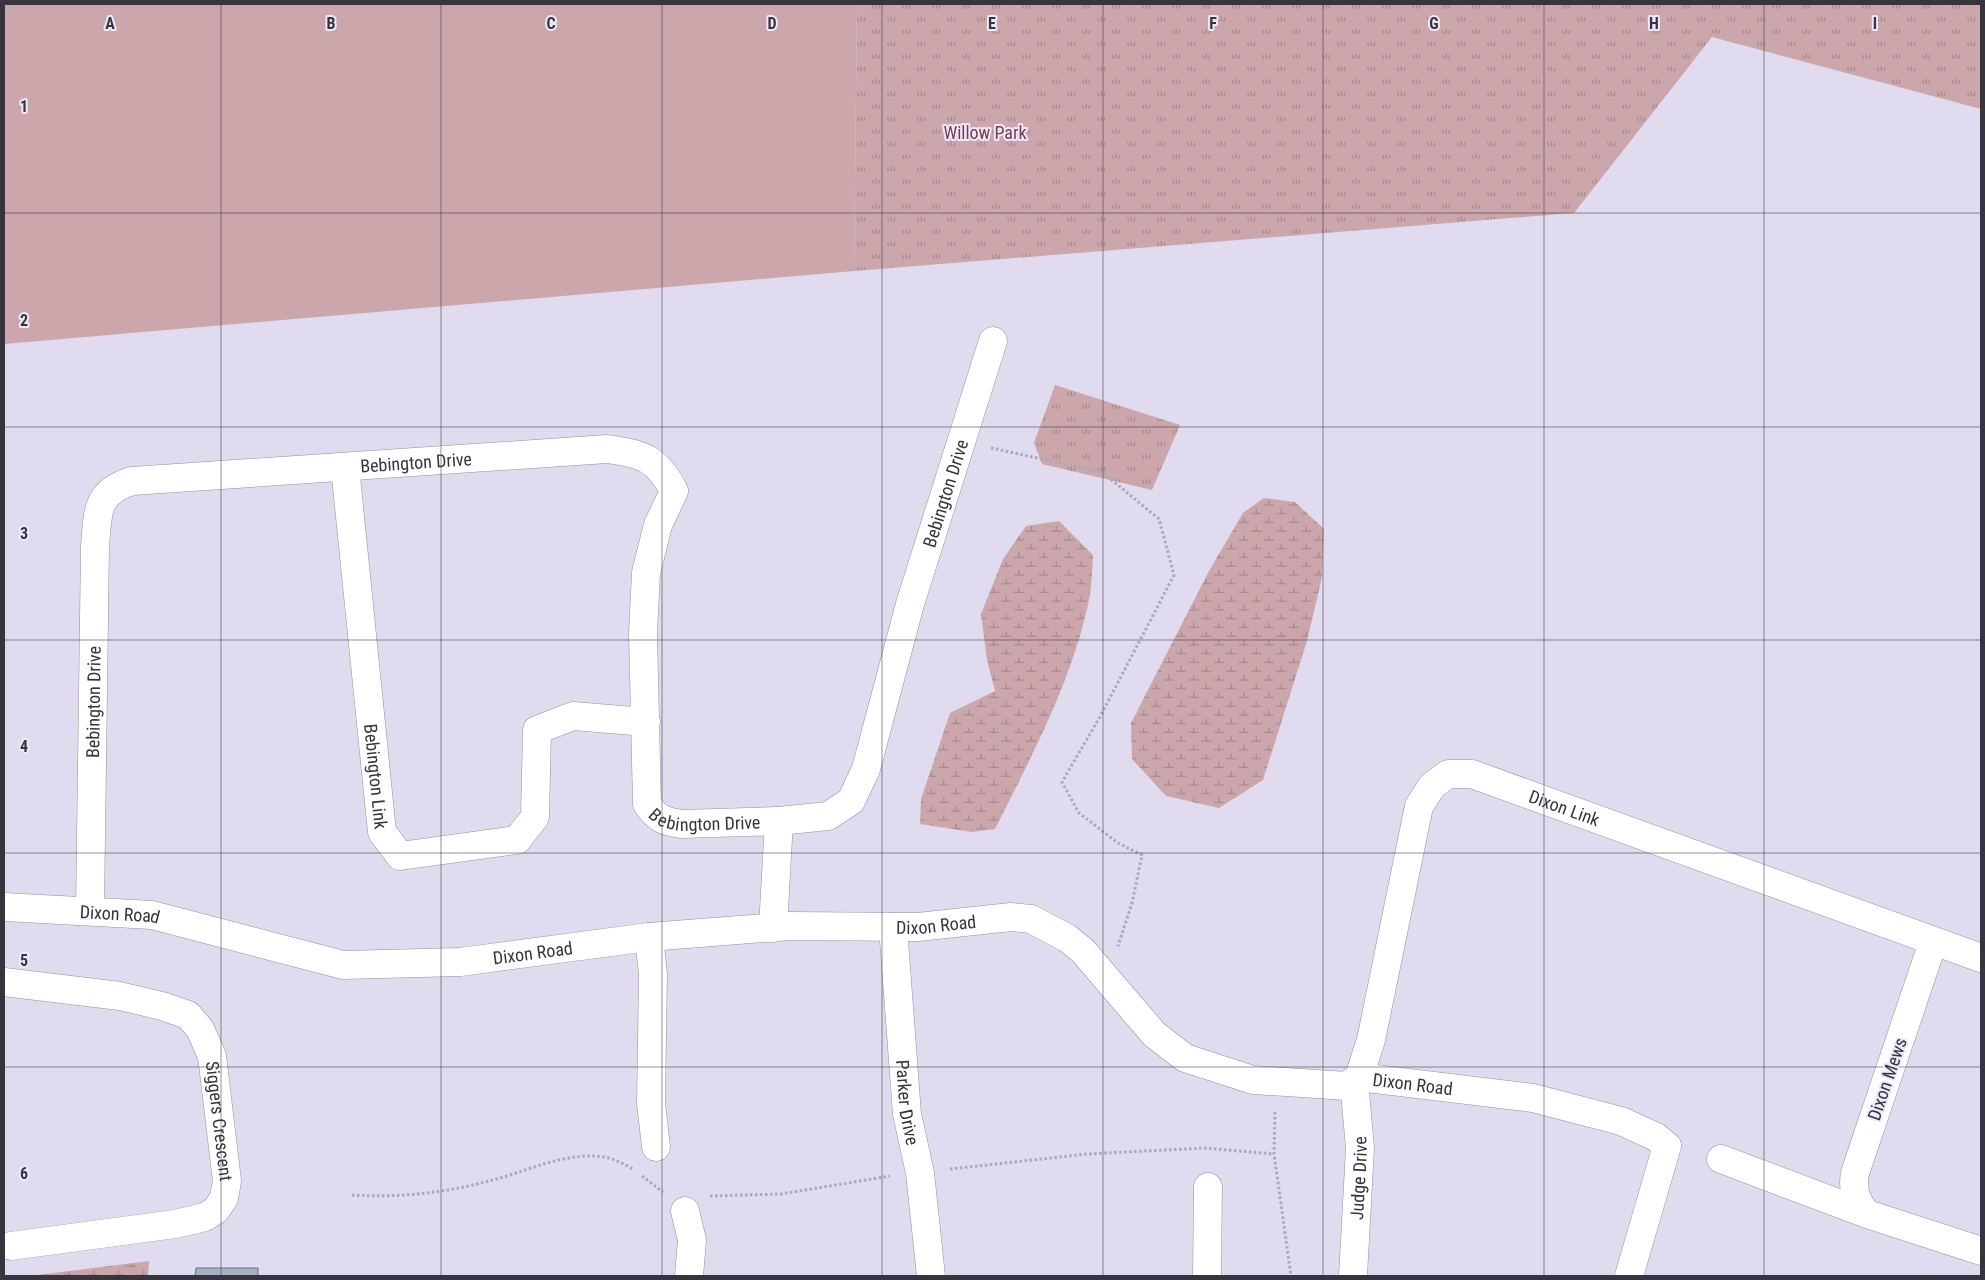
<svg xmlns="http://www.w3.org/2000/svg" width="1985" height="1280" viewBox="0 0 1985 1280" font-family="'Roboto Condensed',sans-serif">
  <defs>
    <pattern id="wetland-marsh" width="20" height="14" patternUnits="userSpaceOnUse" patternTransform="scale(1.25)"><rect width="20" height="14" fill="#cba7ac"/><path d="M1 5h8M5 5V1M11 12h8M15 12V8" fill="none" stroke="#a6898d"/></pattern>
    <pattern id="park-tufts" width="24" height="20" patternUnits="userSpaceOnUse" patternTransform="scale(1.25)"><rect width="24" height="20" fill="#cba7ac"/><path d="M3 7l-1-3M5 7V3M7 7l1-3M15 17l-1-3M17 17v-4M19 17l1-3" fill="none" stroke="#a6898d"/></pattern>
  </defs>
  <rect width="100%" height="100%" fill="#e1dbef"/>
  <path fill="#cba7ac" d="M 4,4 L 857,4 L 854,271 L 4,344 Z"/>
  <g fill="url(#wetland-marsh)">
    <path d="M 1264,498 L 1295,502 L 1324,529 L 1322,577 L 1307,641 L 1263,780 L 1219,808 L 1166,796 L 1132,759 L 1131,723 L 1209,571 L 1243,513 Z"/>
    <path d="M 1059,521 L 1093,555 C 1092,570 1092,586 1089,600 C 1072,681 1032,755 995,829 L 972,832 L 920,824 L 921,799 L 950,713 L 995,691 L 987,660 L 981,614 L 1003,559 L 1026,526 Z"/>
    <path d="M 149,1261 L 148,1276 L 30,1276 Z"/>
  </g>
  <g fill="url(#park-tufts)">
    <path d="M 857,4 L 1981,4 L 1981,109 L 1712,37 L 1574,213 L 854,271 Z"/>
    <path d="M 1055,385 L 1180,425 L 1152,490 L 1042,464 L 1034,443 Z"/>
  </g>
  <path fill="#a8b0c3" stroke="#6a7283" d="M 196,1268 L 258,1268 L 258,1276 L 195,1276 Z"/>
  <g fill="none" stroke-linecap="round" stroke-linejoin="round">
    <g stroke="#948ea1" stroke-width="29">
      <g id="minor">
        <path id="s1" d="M 345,467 L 382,832 L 400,856 L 517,840 L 535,817 L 537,730 L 573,716 L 646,722"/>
        <path id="s2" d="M 779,821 L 828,816 L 851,801 L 866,769 L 910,604 L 993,341"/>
        <path id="s3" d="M 4,907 L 152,915 L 343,965 L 460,962 L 649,937 L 790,926 L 918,927 L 1011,917 L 1031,919 L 1067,938 L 1083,951 L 1154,1034 L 1185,1058 L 1253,1080 L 1347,1086 L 1359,1077 L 1533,1098 L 1621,1121 L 1656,1137 L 1667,1146 L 1629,1276"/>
        <path id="s4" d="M 90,911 L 95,546 C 98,513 95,492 132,481 L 607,449 C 643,454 657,458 674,491 L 658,525 L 646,573 L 643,633 L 647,804 C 657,819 665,822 682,824 L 779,821 L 773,928"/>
        <path id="s5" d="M 893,927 L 907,1114 L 920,1173 L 931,1276"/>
        <path d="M 649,937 L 653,974 L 651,1103 L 656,1147"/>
        <path d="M 1933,942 L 1855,1173 C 1852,1190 1856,1201 1867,1214 L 1981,1251"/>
        <path id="s6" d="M 4,982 L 120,996 L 162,1006 L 188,1015 L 200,1029 L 212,1056 L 227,1181 L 224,1198 L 216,1210 L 205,1217 L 175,1224 L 11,1246"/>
        <path id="s7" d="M 1359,1077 L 1371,1040 L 1419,806 L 1432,786 L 1448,774 L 1472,774 L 1981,958"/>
        <path d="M 1721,1159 L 1867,1214"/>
        <path d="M 685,1211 L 692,1240 L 689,1276"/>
        <path d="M 1207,1276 L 1208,1187"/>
        <path id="s8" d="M 1353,1276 L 1360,1148 L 1354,1081"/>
      </g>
    </g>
    <g stroke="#aca7b8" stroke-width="3" stroke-dasharray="2.5 2.5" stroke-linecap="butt">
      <path d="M 991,448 L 1102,472 L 1159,519 L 1174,575 L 1101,715 L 1062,782 L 1079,813 L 1118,843 L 1142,855 L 1132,903 L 1118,946"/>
      <path d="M 1275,1112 L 1274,1154 L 1291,1276"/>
      <path d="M 950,1169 L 1087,1154 L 1205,1148 L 1274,1154"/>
      <path d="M 642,1176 L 663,1192"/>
      <path d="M 352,1195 C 398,1198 444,1193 489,1181 C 526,1172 570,1149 609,1158 C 617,1160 625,1165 633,1169"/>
      <path d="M 710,1196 L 781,1194 L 890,1176"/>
    </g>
    <use href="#minor" stroke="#fff" stroke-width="28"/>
  </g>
  <path fill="none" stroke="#37343d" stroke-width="1" stroke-opacity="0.55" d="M 221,4 L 221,1276M 441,4 L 441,1276M 662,4 L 662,1276M 882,4 L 882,1276M 1103,4 L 1103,1276M 1323,4 L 1323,1276M 1544,4 L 1544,1276M 1764,4 L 1764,1276M 4,213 L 1981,213M 4,427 L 1981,427M 4,640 L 1981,640M 4,853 L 1981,853M 4,1067 L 1981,1067"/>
  <g text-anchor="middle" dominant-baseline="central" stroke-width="4" stroke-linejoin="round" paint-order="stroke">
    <g font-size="18" fill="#783b49" stroke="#eee8fd">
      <text x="985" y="132">Willow Park</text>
    </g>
    <g font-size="18" fill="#37343d" stroke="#eee8fd">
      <text stroke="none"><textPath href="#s4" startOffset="732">Bebington Drive</textPath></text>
      <text stroke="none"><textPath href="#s2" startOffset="399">Bebington Drive</textPath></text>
      <text stroke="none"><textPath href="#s4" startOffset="209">Bebington Drive</textPath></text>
      <text stroke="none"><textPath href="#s1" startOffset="311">Bebington Link</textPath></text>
      <text stroke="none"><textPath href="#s7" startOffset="444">Dixon Link</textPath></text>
      <text stroke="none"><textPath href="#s4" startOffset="1390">Bebington Drive</textPath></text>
      <text stroke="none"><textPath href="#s3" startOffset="116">Dixon Road</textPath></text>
      <text stroke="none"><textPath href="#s3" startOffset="941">Dixon Road</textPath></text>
      <text stroke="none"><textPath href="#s3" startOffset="536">Dixon Road</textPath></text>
      <text transform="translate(1887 1079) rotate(-71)">Dixon Mews</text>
      <text stroke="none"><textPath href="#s3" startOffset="1481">Dixon Road</textPath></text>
      <text stroke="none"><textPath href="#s5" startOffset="176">Parker Drive</textPath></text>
      <text stroke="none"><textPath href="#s6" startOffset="301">Siggers Crescent</textPath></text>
      <text stroke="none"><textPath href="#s8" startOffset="98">Judge Drive</textPath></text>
    </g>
  </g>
  <g font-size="16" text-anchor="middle" font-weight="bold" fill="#37343d" stroke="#eee8fd" stroke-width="4" stroke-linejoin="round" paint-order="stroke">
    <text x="110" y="29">A</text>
    <text x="331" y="29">B</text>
    <text x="551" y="29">C</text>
    <text x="772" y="29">D</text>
    <text x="992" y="29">E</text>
    <text x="1213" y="29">F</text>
    <text x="1434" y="29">G</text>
    <text x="1654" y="29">H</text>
    <text x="1875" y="29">I</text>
    <text x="24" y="112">1</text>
    <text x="24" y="326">2</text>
    <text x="24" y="539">3</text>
    <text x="24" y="752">4</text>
    <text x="24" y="966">5</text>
    <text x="24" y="1179">6</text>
  </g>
  <rect width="1985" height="1280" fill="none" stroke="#37343d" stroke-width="10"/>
</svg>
